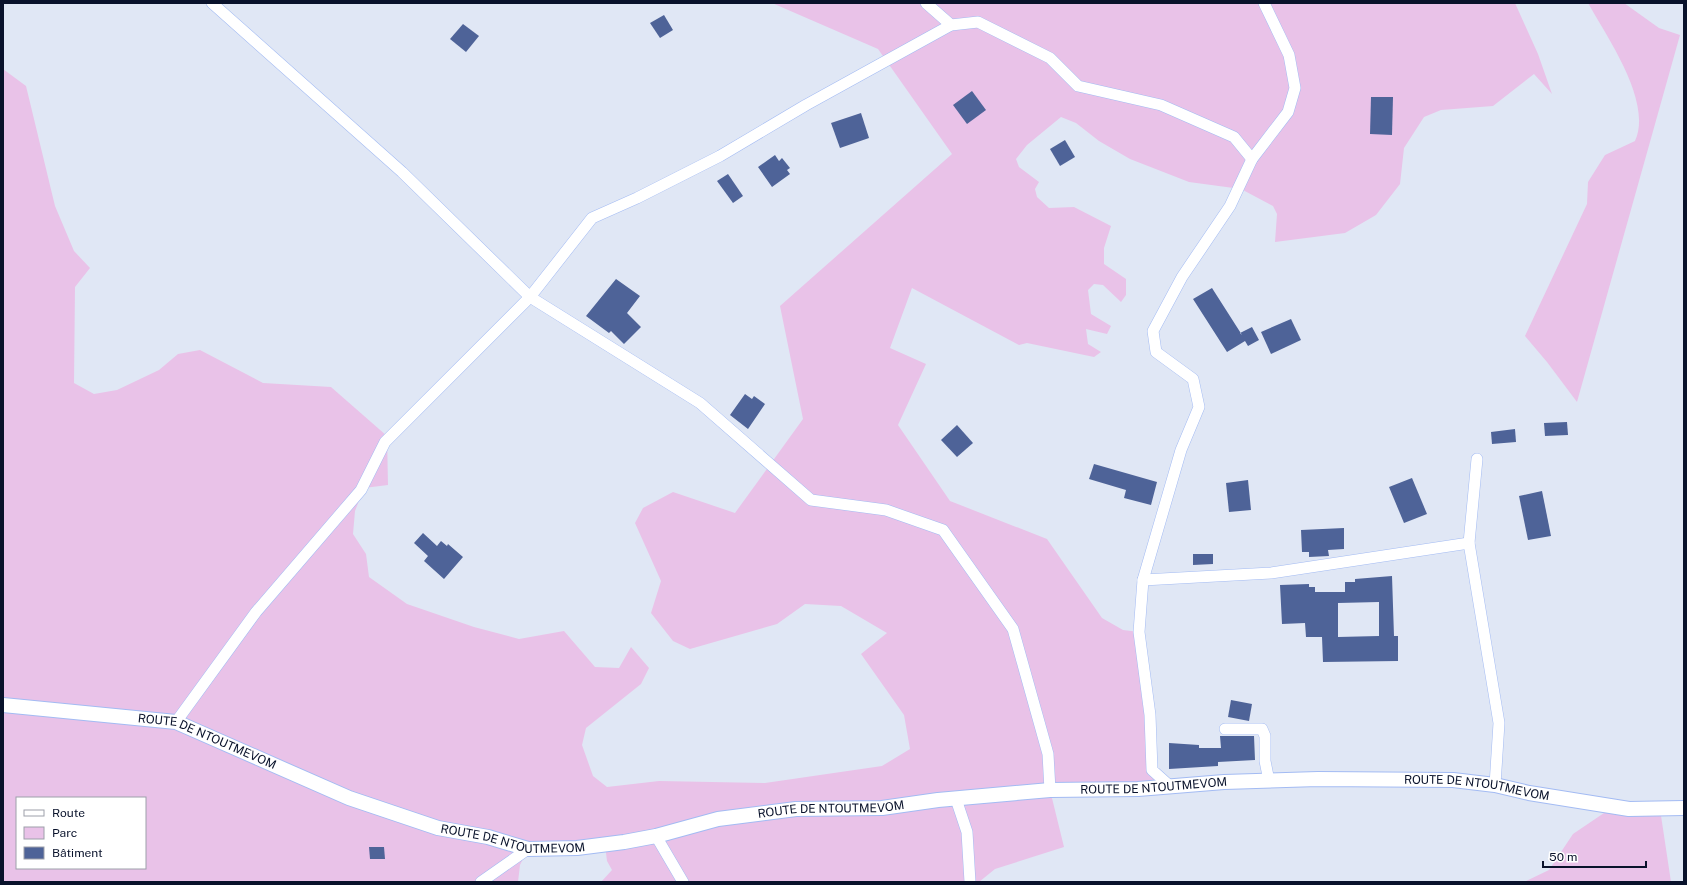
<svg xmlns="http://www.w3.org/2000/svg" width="1687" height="885" viewBox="0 0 1687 885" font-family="'Public Sans',sans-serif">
  <rect width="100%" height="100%" fill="#e0e7f5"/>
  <g fill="#e9c2e8" fill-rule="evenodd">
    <path d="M 772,3 L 1515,3 L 1538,54 L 1552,94 L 1534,74 L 1493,106 L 1441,110 L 1424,117 L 1404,148 L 1400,184 L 1376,215 L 1345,233 L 1275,242 L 1277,214 L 1273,206 L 1241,189 L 1189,182 L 1130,159 L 1099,141 L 1076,123 L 1061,117 L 1027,145 L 1016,159 L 1019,167 L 1039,182 L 1035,189 L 1037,197 L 1049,208 L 1074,207 L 1111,226 L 1104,248 L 1104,264 L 1126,279 L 1126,295 L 1121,302 L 1103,285 L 1094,284 L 1088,290 L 1091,314 L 1111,326 L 1107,334 L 1086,329 L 1088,344 L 1101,352 L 1094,357 L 1027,343 L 1019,345 L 912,288 L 890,348 L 926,364 L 898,425 L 950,501 L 1047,539 L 1102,618 L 1123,630 L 1139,632 L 1152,770 L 1171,787 L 1050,790 L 1064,847 L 995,869 L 979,882 L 601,882 L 612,870 L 607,861 L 605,845 L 528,849 L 520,865 L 518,882 L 3,882 L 3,69 L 26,86 L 55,206 L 74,251 L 90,268 L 75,287 L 74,383 L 94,394 L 117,390 L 159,370 L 178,354 L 200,350 L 263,383 L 331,387 L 387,436 L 388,485 L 364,488 L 355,511 L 353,534 L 366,554 L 369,577 L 407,604 L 474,627 L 519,639 L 564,631 L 595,667 L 619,668 L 631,647 L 649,668 L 641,684 L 586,728 L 582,745 L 593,776 L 607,787 L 659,781 L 765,783 L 882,766 L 910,749 L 904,715 L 861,654 L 887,633 L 841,606 L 805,604 L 777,624 L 690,649 L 673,641 L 651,613 L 661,581 L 635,523 L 643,508 L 673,492 L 735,513 L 803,419 L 780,306 L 952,154 L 878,49 ZM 17,798 L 145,798 L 145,868 L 17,868 Z"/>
    <path d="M 1588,3 L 1624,3 L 1659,28 L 1680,35 L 1577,402 L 1547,362 L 1525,336 L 1587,204 L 1588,182 L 1605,155 L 1635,141 C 1653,102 1607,37 1588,3 Z"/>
    <path d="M 1629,809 L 1660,809 L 1671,882 L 1524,882 L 1549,870 L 1573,834 L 1604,813 Z"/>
  </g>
  <g fill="#4e6398" fill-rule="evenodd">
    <path d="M 664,15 L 673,30 L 660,38 L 650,23 Z"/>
    <path d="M 463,24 L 479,36 L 466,52 L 450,39 Z"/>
    <path d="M 972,91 L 986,110 L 967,124 L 953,105 Z"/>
    <path d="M 1371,97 L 1393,97 L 1392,135 L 1370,134 Z"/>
    <path d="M 861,113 L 869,138 L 840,148 L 831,123 Z"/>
    <path d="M 1065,140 L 1075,157 L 1060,166 L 1050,149 Z"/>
    <path d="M 775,155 L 779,161 L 782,158 L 790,168 L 787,170 L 790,174 L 772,187 L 758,167 Z"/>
    <path d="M 728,174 L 743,196 L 733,203 L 717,181 Z"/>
    <path d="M 616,279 L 640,296 L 627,313 L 641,327 L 624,344 L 611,331 L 609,333 L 586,316 Z"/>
    <path d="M 1212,288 L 1242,335 L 1240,333 L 1252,327 L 1259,340 L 1248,346 L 1245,341 L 1227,352 L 1193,299 Z"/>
    <path d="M 1291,319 L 1301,340 L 1271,354 L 1261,332 Z"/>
    <path d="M 745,394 L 752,399 L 754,396 L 765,404 L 748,429 L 730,415 Z"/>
    <path d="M 1567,422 L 1568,435 L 1545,436 L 1544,423 Z"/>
    <path d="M 957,425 L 973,443 L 957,457 L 941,440 Z"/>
    <path d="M 1515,429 L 1516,442 L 1492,444 L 1491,432 Z"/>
    <path d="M 1094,464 L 1157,482 L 1151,505 L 1124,498 L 1126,490 L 1089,479 Z"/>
    <path d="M 1412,478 L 1427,514 L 1404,523 L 1389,487 Z"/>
    <path d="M 1248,480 L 1251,510 L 1229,512 L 1226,483 Z"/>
    <path d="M 1542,491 L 1551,536 L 1528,540 L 1519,496 Z"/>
    <path d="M 1344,528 L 1344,549 L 1328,550 L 1329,556 L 1309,557 L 1309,552 L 1302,552 L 1301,530 Z"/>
    <path d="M 423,533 L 437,546 L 441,541 L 447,546 L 448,544 L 463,557 L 444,579 L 424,561 L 428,556 L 414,543 Z"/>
    <path d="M 1193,554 L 1213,554 L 1213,564 L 1193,565 Z"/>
    <path d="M 1392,576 L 1394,636 L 1398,636 L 1398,661 L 1323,662 L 1322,637 L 1306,637 L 1305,623 L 1282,624 L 1280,585 L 1309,584 L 1309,587 L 1315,587 L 1315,592 L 1345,592 L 1345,582 L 1355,582 L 1355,579 ZM 1379,602 L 1379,636 L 1338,637 L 1338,603 Z"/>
    <path d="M 1231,700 L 1252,704 L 1249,721 L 1228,717 Z"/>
    <path d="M 1220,736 L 1254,736 L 1255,760 L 1218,762 L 1218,766 L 1169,769 L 1169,743 L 1199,745 L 1199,748 L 1221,748 Z"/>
    <path d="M 369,847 L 384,847 L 385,859 L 370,859 Z"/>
  </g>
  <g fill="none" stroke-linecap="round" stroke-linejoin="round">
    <g stroke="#a3bbf3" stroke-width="12">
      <g id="minor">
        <path d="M 212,3 L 402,172 L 530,297 L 700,403 L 811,500 L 886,510 L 943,530 L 1013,629 L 1048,754 L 1050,790"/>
        <path d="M 926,3 L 951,25"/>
        <path d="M 1477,459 L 1469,543 L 1499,723 L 1495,785"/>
        <path d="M 1143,580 L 1271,573 L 1469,543"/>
        <path d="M 176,722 L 256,612 L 361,490 L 385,442 L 530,297 L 592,218 L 637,198 L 720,156 L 806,105 L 951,25 L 978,22 L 1050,58 L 1078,86 L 1161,105 L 1234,137 L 1252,159"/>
        <path d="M 1225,729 L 1262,729 L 1265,736 L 1265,761 L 1269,781"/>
        <path d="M 1171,787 L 1152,770 L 1150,715 L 1139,632 L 1143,580 L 1181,450 L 1199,407 L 1193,379 L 1156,352 L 1153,331 L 1182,277 L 1230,206 L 1252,159 L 1288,112 L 1295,88 L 1289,55 L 1264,3"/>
        <path d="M 956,799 L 967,832 L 970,882"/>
        <path d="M 656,836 L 683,882"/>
        <path d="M 481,882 L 528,849"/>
      </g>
    </g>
    <g stroke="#a3bbf3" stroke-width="16">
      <g id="tertiary">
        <path id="s1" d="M 3,705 L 176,722 L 349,798 L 438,828 L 488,837 L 528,849 L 577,848 L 624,842 L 656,836 L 718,819 L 796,809 L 882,808 L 938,800 L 1050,790 L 1138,789 L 1224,782 L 1318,779 L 1453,780 L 1495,785 L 1529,793 L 1629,809 L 1684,808"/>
      </g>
    </g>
    <use href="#minor" stroke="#fff" stroke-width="11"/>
    <use href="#tertiary" stroke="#fff" stroke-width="14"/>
  </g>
  <g text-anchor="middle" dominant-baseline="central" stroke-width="3" stroke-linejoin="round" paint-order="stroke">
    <g font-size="12" fill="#09122b" stroke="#fff">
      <text stroke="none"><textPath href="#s1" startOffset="209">ROUTE DE NTOUTMEVOM</textPath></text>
      <text stroke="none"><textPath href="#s1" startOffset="1180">ROUTE DE NTOUTMEVOM</textPath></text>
      <text stroke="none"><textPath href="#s1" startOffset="1504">ROUTE DE NTOUTMEVOM</textPath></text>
      <text stroke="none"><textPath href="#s1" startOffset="856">ROUTE DE NTOUTMEVOM</textPath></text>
      <text stroke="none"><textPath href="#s1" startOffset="533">ROUTE DE NTOUTMEVOM</textPath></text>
    </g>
  </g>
  <rect width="1687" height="885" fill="none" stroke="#09122b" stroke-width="8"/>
  <rect x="16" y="797" width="130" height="72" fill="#ffffff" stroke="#9da0aa"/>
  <rect x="24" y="810" width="20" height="6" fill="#ffffff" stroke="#9da0aa"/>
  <text x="52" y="817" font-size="12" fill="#09122b">Route</text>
  <rect x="24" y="827" width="20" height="12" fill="#e9c2e8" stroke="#9da0aa"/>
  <text x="52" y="837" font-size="12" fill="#09122b">Parc</text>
  <rect x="24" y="847" width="20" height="12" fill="#4e6398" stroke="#9da0aa"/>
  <text x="52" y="857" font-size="12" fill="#09122b">Bâtiment</text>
  <path d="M1543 861v6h103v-6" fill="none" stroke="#09122b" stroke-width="2"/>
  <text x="1549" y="861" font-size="12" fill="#09122b" stroke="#ffffff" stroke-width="3" paint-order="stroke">50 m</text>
</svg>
